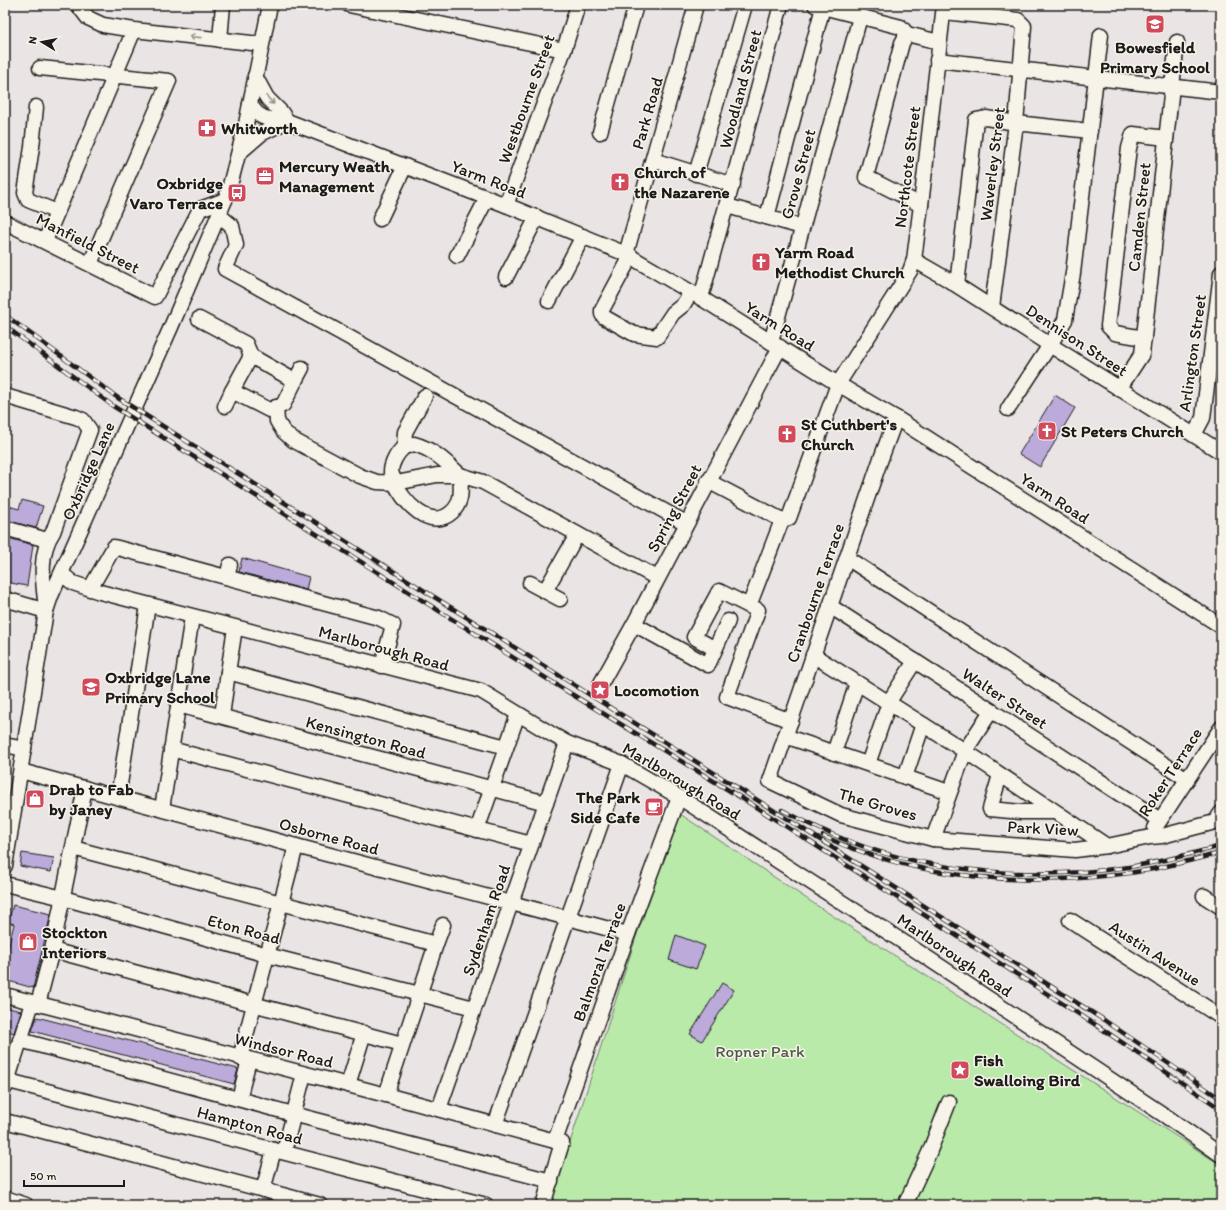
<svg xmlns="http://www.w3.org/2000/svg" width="1226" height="1210" viewBox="0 0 1226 1210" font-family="Itim,sans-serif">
  <rect width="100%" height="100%" fill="#ebe4e5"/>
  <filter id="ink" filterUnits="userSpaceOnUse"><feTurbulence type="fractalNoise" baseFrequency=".025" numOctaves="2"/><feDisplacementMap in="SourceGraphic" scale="8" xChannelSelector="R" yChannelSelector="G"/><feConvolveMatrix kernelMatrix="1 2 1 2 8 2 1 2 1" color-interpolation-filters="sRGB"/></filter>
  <g filter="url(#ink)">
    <path fill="#b9eaaa" stroke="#6a8363" d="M 680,814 L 816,905 L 1221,1165 L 1221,1205 L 550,1205 L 636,937 Z"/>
    <g fill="#bbaada" stroke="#1c1c1c">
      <path d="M 1055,395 L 1075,408 L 1040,467 L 1019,454 Z"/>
      <path d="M 22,500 L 43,506 L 36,528 L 5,520 L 5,505 L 19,509 Z"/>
      <path d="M 5,537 L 33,545 L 27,586 L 5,582 Z"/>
      <path d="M 242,558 L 309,577 L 306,590 L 239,572 Z"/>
      <path d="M 22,853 L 54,858 L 51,872 L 20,866 Z"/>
      <path d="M 13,905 L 51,914 L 33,988 L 5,980 L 5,961 L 14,924 L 8,922 Z"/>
      <path d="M 676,935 L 705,946 L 696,969 L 669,960 Z"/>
      <path d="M 722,983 L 734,990 L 702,1041 L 690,1034 Z"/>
      <path d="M 5,1007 L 21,1011 L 14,1033 L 5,1030 Z"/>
      <path d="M 37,1017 L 238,1069 L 234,1084 L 32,1031 Z"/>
    </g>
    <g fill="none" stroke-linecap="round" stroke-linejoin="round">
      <g stroke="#1c1c1c" stroke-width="17">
        <g id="minor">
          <path d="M 78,5 L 88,18 L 103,25 L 134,30 L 261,44"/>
          <path d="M 349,5 L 564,50"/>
          <path d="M 815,5 L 901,27 L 907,34 L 939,42"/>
          <path d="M 944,12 L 1018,20 L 1024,26 L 1016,123 L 992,307"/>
          <path d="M 907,34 L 902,43 L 866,177 L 921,205"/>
          <path d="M 220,40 L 223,5"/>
          <path d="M 937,60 L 1221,92"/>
          <path d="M 40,68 L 169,81 L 90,264"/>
          <path d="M 255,76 L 267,98 L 281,112 L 287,121"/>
          <path d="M 250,104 C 260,121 269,119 287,121 L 506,205 L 626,254 L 701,298 L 838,384 L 896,418 L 1221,626"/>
          <path d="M 36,107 L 32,147 L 25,193 L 28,200 L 57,212"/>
          <path d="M 600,132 L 636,5"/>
          <path d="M 239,153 L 261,134 L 287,121"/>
          <path d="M 653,160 L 733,185"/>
          <path d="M 696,174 L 745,5"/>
          <path d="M 506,205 L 564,50 L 578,5"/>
          <path d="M 727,206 L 802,227"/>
          <path d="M 219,215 L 232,226 L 236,245 L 225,269 L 686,523"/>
          <path d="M 767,217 L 823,7"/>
          <path d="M 380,219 L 405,166"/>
          <path d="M 5,222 L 155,297 L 200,209 L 225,200"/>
          <path d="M 45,241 L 134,30"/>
          <path d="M 626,254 L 696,5"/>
          <path d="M 457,256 L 487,198"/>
          <path d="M 631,256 L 602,310 L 602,314 L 604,317 L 634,334 L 657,337 L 673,313 L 683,305 L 691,292"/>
          <path d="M 914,260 L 947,279 L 1050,345 L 1221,452"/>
          <path d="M 506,277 L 537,217"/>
          <path d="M 957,285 L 976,120 L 986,118 L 1016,123 L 1090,131"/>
          <path d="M 701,298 L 781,5"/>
          <path d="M 549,301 L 583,236"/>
          <path d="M 199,319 L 246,344 L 251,356"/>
          <path d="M 1144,338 L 1115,333 L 1108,326 L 1129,148 L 1133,134 L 1166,138"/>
          <path d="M 771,342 L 860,17"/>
          <path d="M 251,356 L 295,381 L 283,405 L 269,410 L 232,391 Z"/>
          <path d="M 295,381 L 302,368"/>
          <path d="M 1119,389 L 1142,354 L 1177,42"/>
          <path d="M 5,396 L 76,417 L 83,420 L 90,430 L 53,532 C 38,554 43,583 46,608"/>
          <path d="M 225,406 L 232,391"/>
          <path d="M 276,407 L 277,421 L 283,431 L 293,440 L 360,476 L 377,482 L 396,483 L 437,475 L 460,475 L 483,482 L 657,578"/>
          <path d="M 1008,409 L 1050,345 L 1065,320 L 1073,273 L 1101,35"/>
          <path d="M 896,418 L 879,464 L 770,781 L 841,815 L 933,839 L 1075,850 L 1107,846 L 1150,837 L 1162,836 L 1215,822 L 1221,813"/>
          <path d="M 1194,435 L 1203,418 L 1221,273"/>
          <path d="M 414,444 C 433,449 446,462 460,475 C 461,488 463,502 452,512 C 430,532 402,501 394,481 C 394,478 392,475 391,472 C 391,464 397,453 403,448 C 406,446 411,445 414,444 Z"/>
          <path d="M 404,447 L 405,432 L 425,396"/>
          <path d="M 708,481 L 782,520 L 749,606 L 719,591 L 694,637 L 715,649"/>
          <path d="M 782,520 L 789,518 L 838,384 L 910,271 L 914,260 L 921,205 L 944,5"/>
          <path d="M 5,528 L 47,540"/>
          <path d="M 847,558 L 1187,779"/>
          <path d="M 62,574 L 73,583 L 100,592 L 481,691 L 553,735 L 567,743 L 622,764 L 679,797 L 914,949 L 1167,1117 L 1221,1155"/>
          <path d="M 227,577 L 230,565"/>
          <path d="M 530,583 L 560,599"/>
          <path d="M 90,589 L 114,547 L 379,618 L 393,625 L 382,666"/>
          <path d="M 545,591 L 577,535"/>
          <path d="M 5,599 L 46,611"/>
          <path d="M 749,606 L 758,610 L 727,697 L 791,721"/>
          <path d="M 830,606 L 1160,820"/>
          <path d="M 634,624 L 708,665 L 728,621"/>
          <path d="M 235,628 L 228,672 L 506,747"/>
          <path d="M 813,655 L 965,751 L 1107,846"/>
          <path d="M 600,685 L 634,624 L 780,347"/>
          <path d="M 178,705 L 546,803"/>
          <path d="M 222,716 L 228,672"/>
          <path d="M 785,736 L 949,792"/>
          <path d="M 5,745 L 24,749"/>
          <path d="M 171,749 L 531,844"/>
          <path d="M 834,753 L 857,683"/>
          <path d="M 868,764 L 890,700 L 915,661"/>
          <path d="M 21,771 L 296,846 L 628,934"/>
          <path d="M 1000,775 L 990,809 L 1021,812 L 1055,812"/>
          <path d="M 905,777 L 921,730 L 924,725"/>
          <path d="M 118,797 L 148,605"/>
          <path d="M 162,809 L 192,617"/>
          <path d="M 1155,828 L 1221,728"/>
          <path d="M 477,830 L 518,714"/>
          <path d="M 933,839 L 965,751 L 991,711"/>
          <path d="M 73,848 L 436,944 L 443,925"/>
          <path d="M 5,866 L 46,611 L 51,596 L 171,327 L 225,200 L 229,189 L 246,124 L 270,5"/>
          <path d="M 5,884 L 63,898 L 267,955 L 474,1008"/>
          <path d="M 1204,896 L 1221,907"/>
          <path d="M 1070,920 L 1221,1017"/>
          <path d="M 52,950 L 402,1044"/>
          <path d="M 5,995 L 386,1095 L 562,1143 L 543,1205"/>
          <path d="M 38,1004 L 52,950 L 85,788"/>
          <path d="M 20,1040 L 293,1114 L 551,1181"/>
          <path d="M 240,1058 L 296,846"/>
          <path d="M 5,1080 L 486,1205"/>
          <path d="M 348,1085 L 364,1033"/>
          <path d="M 5,1088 L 32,1003"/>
          <path d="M 386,1095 L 436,944"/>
          <path d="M 239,1099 L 249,1060"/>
          <path d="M 439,1109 L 567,743"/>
          <path d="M 5,1121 L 320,1205"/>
          <path d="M 495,1125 L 622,764"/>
          <path d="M 555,1141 L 628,934 L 679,797"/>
          <path d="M 284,1152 L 304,1074"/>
          <path d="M 263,1190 L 274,1150"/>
          <path d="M 5,1198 L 26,1205"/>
          <path d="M 905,1205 L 929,1153 L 949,1102"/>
        </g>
      </g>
      <use href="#minor" stroke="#f7f3e8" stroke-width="14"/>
      <g stroke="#1c1c1c" stroke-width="4.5">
        <g id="rail">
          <path d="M 5,315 L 118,398 L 792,822 L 1104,1020 L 1221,1099"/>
          <path d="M 5,326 L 113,406 L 560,687 L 748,802 L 1099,1027 L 1221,1109"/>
          <path d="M 782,810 C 804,821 827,833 851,842 C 934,874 1041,880 1129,867 C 1160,862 1191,854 1221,846"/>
          <path d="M 823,836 C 917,880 1027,887 1129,873 C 1160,869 1191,860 1221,853"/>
        </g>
      </g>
      <use href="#rail" stroke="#f7f3e8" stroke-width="3" stroke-dasharray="9" stroke-linecap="butt"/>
    </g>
    <defs><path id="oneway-shaft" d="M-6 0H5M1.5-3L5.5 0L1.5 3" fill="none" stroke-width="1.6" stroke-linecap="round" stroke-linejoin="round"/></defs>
    <g stroke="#94928c">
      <use href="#oneway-shaft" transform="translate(195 37) rotate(-174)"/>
      <use href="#oneway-shaft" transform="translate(270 100) rotate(48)"/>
    </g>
  </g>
  <defs>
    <g id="school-square" transform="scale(1)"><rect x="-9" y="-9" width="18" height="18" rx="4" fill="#d1495b" stroke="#f7f3e8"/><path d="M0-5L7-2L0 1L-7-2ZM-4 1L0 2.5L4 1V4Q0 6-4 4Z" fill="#fff"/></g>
    <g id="pharmacy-square" transform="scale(1)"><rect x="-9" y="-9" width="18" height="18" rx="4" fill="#d1495b" stroke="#f7f3e8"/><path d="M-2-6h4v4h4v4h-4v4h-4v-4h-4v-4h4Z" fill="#fff"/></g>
    <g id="office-square" transform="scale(1)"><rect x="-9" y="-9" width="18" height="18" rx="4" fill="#d1495b" stroke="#f7f3e8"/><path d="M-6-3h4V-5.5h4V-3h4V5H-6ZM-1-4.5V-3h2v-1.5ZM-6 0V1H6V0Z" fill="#fff"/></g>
    <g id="church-square" transform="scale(1)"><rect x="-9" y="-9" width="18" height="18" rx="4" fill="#d1495b" stroke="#f7f3e8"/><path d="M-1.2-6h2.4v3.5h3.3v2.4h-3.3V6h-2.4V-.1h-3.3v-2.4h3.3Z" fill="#fff"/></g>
    <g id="bus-square" transform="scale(1)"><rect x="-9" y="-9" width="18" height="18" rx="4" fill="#d1495b" stroke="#f7f3e8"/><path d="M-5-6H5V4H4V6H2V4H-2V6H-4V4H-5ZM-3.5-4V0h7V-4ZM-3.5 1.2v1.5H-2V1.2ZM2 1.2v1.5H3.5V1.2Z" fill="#fff"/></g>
    <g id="sight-square" transform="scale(1)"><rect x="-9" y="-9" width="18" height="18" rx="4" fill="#d1495b" stroke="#f7f3e8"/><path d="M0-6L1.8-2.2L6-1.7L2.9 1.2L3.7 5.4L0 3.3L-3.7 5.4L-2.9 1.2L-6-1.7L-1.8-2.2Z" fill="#fff"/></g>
    <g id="shop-square" transform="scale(1)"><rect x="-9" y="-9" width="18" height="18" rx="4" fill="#d1495b" stroke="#f7f3e8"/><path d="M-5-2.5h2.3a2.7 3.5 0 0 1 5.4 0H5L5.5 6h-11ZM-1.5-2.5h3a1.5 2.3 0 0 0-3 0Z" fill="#fff"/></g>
    <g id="cafe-square" transform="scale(1)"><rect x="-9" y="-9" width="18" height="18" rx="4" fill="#d1495b" stroke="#f7f3e8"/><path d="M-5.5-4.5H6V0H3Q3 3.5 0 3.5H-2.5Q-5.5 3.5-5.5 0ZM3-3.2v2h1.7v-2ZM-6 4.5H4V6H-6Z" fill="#fff"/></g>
  </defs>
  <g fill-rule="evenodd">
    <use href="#school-square" x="1155" y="24"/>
    <use href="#pharmacy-square" x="207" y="128"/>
    <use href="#office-square" x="265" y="176"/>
    <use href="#church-square" x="620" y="182"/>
    <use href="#bus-square" x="237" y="193"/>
    <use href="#church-square" x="761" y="262"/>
    <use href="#church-square" x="1047" y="431"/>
    <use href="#church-square" x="787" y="434"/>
    <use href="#school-square" x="91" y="687"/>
    <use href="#sight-square" x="600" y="690"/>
    <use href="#shop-square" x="35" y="799"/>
    <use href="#cafe-square" x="654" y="807"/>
    <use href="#shop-square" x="28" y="942"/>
    <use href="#sight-square" x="960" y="1070"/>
  </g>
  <g text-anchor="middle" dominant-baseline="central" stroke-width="3" stroke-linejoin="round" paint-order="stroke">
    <g font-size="17" font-weight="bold" fill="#1c1c1c" stroke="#f7f3e8" text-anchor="start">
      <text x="1155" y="47" text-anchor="middle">Bowesfield<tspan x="1155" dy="20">Primary School</tspan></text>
      <text x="221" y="128">Whitworth</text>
      <text x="279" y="166">Mercury Weath<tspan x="279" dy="20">Management</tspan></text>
      <text x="634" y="172">Church of<tspan x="634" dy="20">the Nazarene</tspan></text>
      <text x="223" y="183" text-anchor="end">Oxbridge<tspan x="223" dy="20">Varo Terrace</tspan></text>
      <text x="775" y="252">Yarm Road<tspan x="775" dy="20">Methodist Church</tspan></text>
      <text x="801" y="424">St Cuthbert's<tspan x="801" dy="20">Church</tspan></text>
      <text x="1061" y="431">St Peters Church</text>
      <text x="105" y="677">Oxbridge Lane<tspan x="105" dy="20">Primary School</tspan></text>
      <text x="614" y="690">Locomotion</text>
      <text x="49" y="789">Drab to Fab<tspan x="49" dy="20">by Janey</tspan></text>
      <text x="640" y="797" text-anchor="end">The Park<tspan x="640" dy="20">Side Cafe</tspan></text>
      <text x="42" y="932">Stockton<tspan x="42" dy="20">Interiors</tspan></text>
      <text x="974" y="1060">Fish<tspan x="974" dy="20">Swalloing Bird</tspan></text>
    </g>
    <g font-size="17" fill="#1c1c1c" stroke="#f7f3e8">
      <text transform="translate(740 89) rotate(-75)">Woodland Street</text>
      <text transform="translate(526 99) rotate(-70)">Westbourne Street</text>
      <text transform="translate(647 113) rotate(-74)">Park Road</text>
      <text transform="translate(992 164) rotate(-83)">Waverley Street</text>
      <text transform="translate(907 167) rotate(-83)">Northcote Street</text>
      <text transform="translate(798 174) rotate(-75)">Grove Street</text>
      <text transform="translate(489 179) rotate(21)">Yarm Road</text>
      <text transform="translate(1139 217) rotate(-84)">Camden Street</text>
      <text transform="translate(88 243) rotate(27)">Manfield Street</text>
      <text transform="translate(780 326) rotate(32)">Yarm Road</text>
      <text transform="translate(1077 340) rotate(33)">Dennison Street</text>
      <text transform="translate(1192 353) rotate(-82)">Arlington Street</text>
      <text transform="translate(88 471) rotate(-66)">Oxbridge Lane</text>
      <text transform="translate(1055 498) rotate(33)">Yarm Road</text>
      <text transform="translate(674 508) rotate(-62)">Spring Street</text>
      <text transform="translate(815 593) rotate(-71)">Cranbourne Terrace</text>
      <text transform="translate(384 648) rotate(15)">Marlborough Road</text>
      <text transform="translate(1005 698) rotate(33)">Walter Street</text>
      <text transform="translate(366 737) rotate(15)">Kensington Road</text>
      <text transform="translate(1170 772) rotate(-57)">Roker Terrace</text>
      <text transform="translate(682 781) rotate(31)">Marlborough Road</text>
      <text transform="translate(878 804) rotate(16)">The Groves</text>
      <text transform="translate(1043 828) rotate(3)">Park View</text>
      <text transform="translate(329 836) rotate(15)">Osborne Road</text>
      <text transform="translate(486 920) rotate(-71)">Sydenham Road</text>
      <text transform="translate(244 929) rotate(15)">Eton Road</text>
      <text transform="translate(1155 953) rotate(33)">Austin Avenue</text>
      <text transform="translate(955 955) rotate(34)">Marlborough Road</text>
      <text transform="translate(599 962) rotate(-70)">Balmoral Terrace</text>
      <text transform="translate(284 1050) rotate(14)">Windsor Road</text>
      <text transform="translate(250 1125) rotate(15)">Hampton Road</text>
    </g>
    <g font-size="17" fill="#4b5a47" stroke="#f7f3e8">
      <text x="760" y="1051">Ropner Park</text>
    </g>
  </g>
  <rect width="1226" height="1210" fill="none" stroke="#f7f3e8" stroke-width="20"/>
  <rect x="10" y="10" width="1206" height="1190" fill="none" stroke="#1c1c1c" stroke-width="1.5" filter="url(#ink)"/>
  <g transform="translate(42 42) rotate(280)" stroke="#f7f3e8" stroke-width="3" paint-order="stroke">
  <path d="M0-3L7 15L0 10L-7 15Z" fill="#1c1c1c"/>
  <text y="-6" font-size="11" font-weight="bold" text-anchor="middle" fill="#1c1c1c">N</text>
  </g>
  <path d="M24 1180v6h100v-6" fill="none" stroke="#1c1c1c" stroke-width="2"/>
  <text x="30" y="1180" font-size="12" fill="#1c1c1c" stroke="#f7f3e8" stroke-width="3" paint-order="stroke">50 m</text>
</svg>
